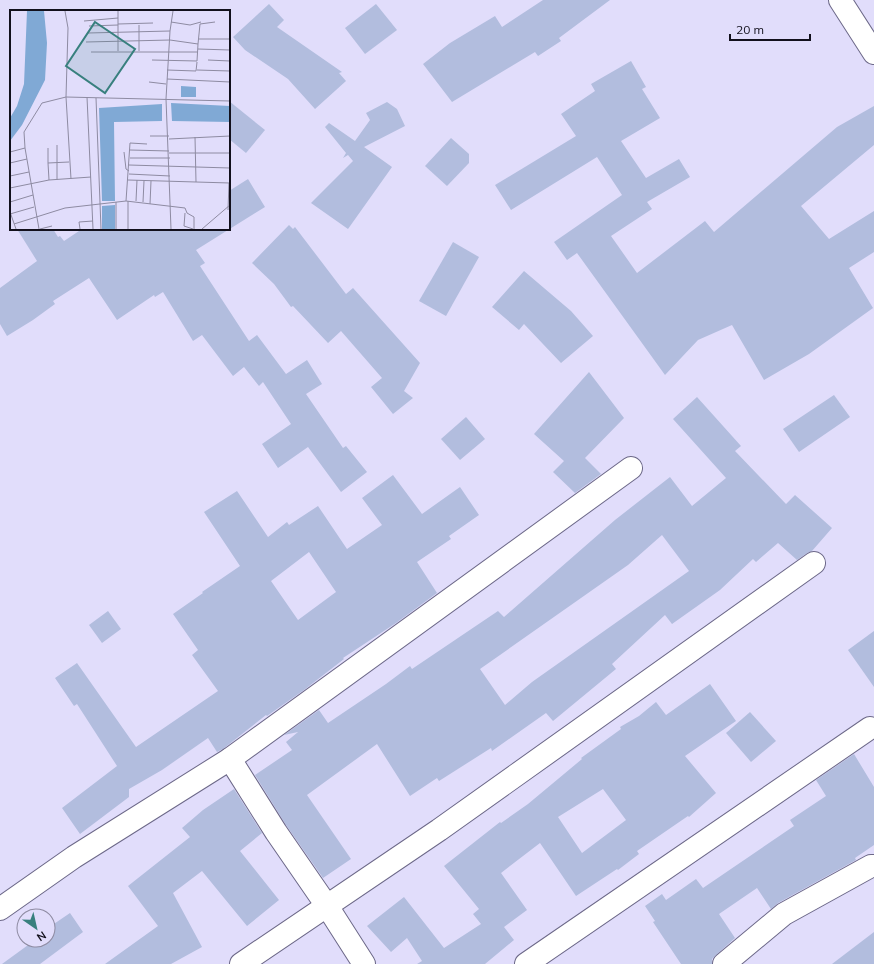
<svg xmlns="http://www.w3.org/2000/svg" width="874" height="964" viewBox="0 0 874 964" font-family="Mulish,sans-serif">
  <rect width="100%" height="100%" fill="#e1ddfb"/>
  <g fill="#b2bdde" fill-rule="evenodd">
    <path d="M 543,0 L 610,0 L 559,38 L 561,41 L 538,56 L 535,52 L 452,102 L 423,64 L 450,43 L 495,16 L 502,27 Z"/>
    <path d="M 269,4 L 284,20 L 277,27 L 342,72 L 339,73 L 346,81 L 315,109 L 288,79 L 245,50 L 233,37 Z"/>
    <path d="M 376,4 L 397,30 L 365,54 L 345,28 Z"/>
    <path d="M 631,61 L 646,87 L 642,89 L 660,118 L 621,141 L 646,178 L 679,159 L 690,177 L 647,202 L 652,209 L 611,236 L 637,273 L 705,221 L 714,232 L 837,127 L 874,106 L 874,145 L 801,206 L 829,239 L 874,211 L 874,252 L 849,268 L 873,308 L 809,354 L 764,380 L 732,325 L 698,340 L 665,375 L 577,253 L 567,260 L 554,242 L 622,195 L 597,157 L 511,210 L 495,185 L 576,136 L 561,114 L 595,91 L 591,84 Z"/>
    <path d="M 229,101 L 265,130 L 246,153 L 229,139 Z"/>
    <path d="M 387,102 L 397,109 L 405,126 L 364,147 L 392,167 L 348,229 L 311,203 L 353,161 L 348,155 L 343,158 L 346,153 L 325,127 L 329,123 L 355,141 L 370,120 L 366,113 Z"/>
    <path d="M 451,138 L 469,154 L 469,163 L 447,186 L 425,166 Z"/>
    <path d="M 248,179 L 265,207 L 196,250 L 205,263 L 200,266 L 249,341 L 257,335 L 286,374 L 307,360 L 322,384 L 306,394 L 343,448 L 346,446 L 367,472 L 341,492 L 308,447 L 278,468 L 262,444 L 291,424 L 263,382 L 259,386 L 244,367 L 233,376 L 202,335 L 193,341 L 163,292 L 155,297 L 154,295 L 117,320 L 89,278 L 53,301 L 55,304 L 33,320 L 7,336 L 0,324 L 0,288 L 37,261 L 17,229 L 53,229 L 58,237 L 60,236 L 64,241 L 82,229 L 229,229 L 229,191 Z"/>
    <path d="M 289,225 L 293,229 L 295,227 L 346,294 L 353,288 L 420,363 L 404,391 L 413,398 L 393,414 L 371,387 L 382,378 L 341,331 L 328,343 L 293,306 L 291,307 L 274,284 L 252,263 Z"/>
    <path d="M 453,242 L 479,257 L 446,316 L 419,301 Z"/>
    <path d="M 524,271 L 571,311 L 593,336 L 561,363 L 524,324 L 519,330 L 492,307 Z"/>
    <path d="M 589,372 L 624,418 L 585,458 L 601,474 L 575,493 L 553,472 L 564,461 L 534,434 Z"/>
    <path d="M 834,395 L 850,417 L 799,452 L 783,429 Z"/>
    <path d="M 697,397 L 741,446 L 735,451 L 786,504 L 795,495 L 832,528 L 812,551 L 807,553 L 797,560 L 778,543 L 756,562 L 753,559 L 720,590 L 672,624 L 665,615 L 612,664 L 616,669 L 553,721 L 546,713 L 492,751 L 491,748 L 439,781 L 437,778 L 410,796 L 377,744 L 307,795 L 351,859 L 323,878 L 286,825 L 255,775 L 292,750 L 286,742 L 298,732 L 284,735 L 319,710 L 328,723 L 386,684 L 410,666 L 412,669 L 498,611 L 504,617 L 615,520 L 670,477 L 692,506 L 726,478 L 673,419 ZM 662,535 L 689,571 L 532,682 L 505,705 L 480,669 L 628,565 Z"/>
    <path d="M 466,417 L 485,439 L 460,460 L 441,439 Z"/>
    <path d="M 393,475 L 422,514 L 460,487 L 479,515 L 449,536 L 451,539 L 417,562 L 437,593 L 396,623 L 343,658 L 344,659 L 304,690 L 267,716 L 266,715 L 223,749 L 217,752 L 208,738 L 162,770 L 129,789 L 129,797 L 80,834 L 62,808 L 117,766 L 77,704 L 74,706 L 55,678 L 77,663 L 136,747 L 218,691 L 192,655 L 198,650 L 173,614 L 203,593 L 202,592 L 240,566 L 204,512 L 237,491 L 268,537 L 287,522 L 289,525 L 318,506 L 347,549 L 382,525 L 362,498 ZM 309,552 L 336,592 L 298,620 L 271,581 Z"/>
    <path d="M 108,611 L 121,629 L 102,643 L 89,625 Z"/>
    <path d="M 874,631 L 874,687 L 848,650 Z"/>
    <path d="M 710,684 L 736,721 L 685,756 L 716,793 L 689,817 L 688,816 L 637,851 L 639,854 L 618,870 L 617,869 L 576,896 L 540,843 L 501,873 L 527,910 L 504,927 L 514,940 L 485,964 L 417,964 L 422,961 L 407,938 L 391,952 L 367,926 L 404,897 L 444,948 L 481,924 L 473,914 L 479,909 L 444,866 L 500,822 L 501,823 L 528,804 L 582,759 L 581,758 L 621,729 L 620,727 L 639,716 L 656,702 L 666,715 ZM 603,789 L 626,820 L 582,853 L 558,817 Z"/>
    <path d="M 750,712 L 776,741 L 751,762 L 726,733 Z"/>
    <path d="M 854,754 L 874,787 L 874,845 L 855,858 L 856,860 L 778,903 L 771,909 L 757,888 L 719,914 L 735,938 L 716,955 L 712,959 L 712,964 L 681,964 L 653,922 L 655,921 L 645,906 L 662,894 L 666,900 L 696,879 L 703,888 L 794,826 L 790,820 L 826,796 L 816,780 Z"/>
    <path d="M 234,789 L 262,833 L 240,851 L 279,900 L 247,926 L 202,871 L 173,893 L 202,947 L 171,964 L 105,964 L 158,926 L 128,886 L 190,837 L 182,828 L 203,810 Z"/>
    <path d="M 70,913 L 83,932 L 40,964 L 2,964 L 35,940 L 48,940 L 48,928 Z"/>
    <path d="M 874,932 L 874,964 L 832,964 Z"/>
  </g>
  <g fill="none" stroke-linecap="round" stroke-linejoin="round">
    <g stroke="#6c6888" stroke-width="24">
      <g id="street">
        <path d="M 840,0 L 874,53"/>
        <path d="M 230,759 L 276,832 L 327,906 L 364,964"/>
        <path d="M 0,909 L 74,857 L 230,759 L 631,468"/>
        <path d="M 241,964 L 439,830 L 814,563"/>
        <path d="M 526,964 L 870,728"/>
        <path d="M 724,964 L 784,914 L 871,866 L 874,866"/>
      </g>
    </g>
    <use href="#street" stroke="#fff" stroke-width="22"/>
  </g>
  <g transform="translate(10 10)">
    <rect width="220" height="220" fill="#e1ddfb"/>
    <path d="M 17,1 L 34,1 L 37,33 L 35,70 L 12,115 L 0,131 L 0,108 L 7,96 L 14,74 ZM 171,76 L 186,77 L 186,87 L 171,87 ZM 161,93 L 220,96 L 220,112 L 162,111 ZM 152,94 L 152,111 L 104,112 L 105,191 L 92,191 L 89,98 ZM 105,195 L 105,219 L 92,219 L 92,196 Z" fill="#80a9d5"/>
    <path fill="none" stroke="#8e8ba2" stroke-width="1" d="M 55,1 L 58,18 L 56,87 L 61,169M 108,1 L 108,41M 74,11 L 108,8M 161,12 L 180,15 L 191,12M 108,14 L 143,13M 79,16 L 108,15M 160,21 L 163,1M 78,23 L 160,21 L 156,89 L 161,219M 189,29 L 219,29M 76,32 L 160,30 L 188,34 L 187,51 L 142,50M 188,34 L 190,14 L 205,12M 188,39 L 220,40M 129,41 L 129,15M 81,42 L 187,42M 198,50 L 220,51M 157,60 L 186,61 L 187,52M 187,60 L 220,61M 157,69 L 220,72M 139,72 L 156,74M 77,87 L 83,219M 86,88 L 91,219M 140,126 L 159,126M 185,127 L 186,172M 159,129 L 220,126M 47,135 L 47,170M 120,140 L 159,141M 0,142 L 15,138M 114,142 L 116,159 L 119,161M 159,143 L 220,143M 120,148 L 160,148M 0,153 L 17,149M 38,153 L 38,138M 119,155 L 220,158M 119,164 L 160,166M 0,166 L 19,162M 39,170 L 38,153 L 59,152M 118,170 L 220,173M 0,178 L 39,170 L 81,167M 116,191 L 120,133 L 137,134M 126,191 L 127,170M 0,192 L 23,185M 133,192 L 134,171M 140,194 L 141,171M 218,200 L 219,173M 0,202 L 6,219M 175,203 L 174,216 L 183,219M 0,204 L 24,197M 4,214 L 55,198 L 116,191 L 175,198 L 177,203 L 184,207 L 184,219M 29,219 L 15,138 L 14,122 L 32,93 L 56,87 L 220,91M 30,219 L 42,216M 70,219 L 69,212 L 83,211M 106,219 L 106,192M 118,219 L 118,191M 192,219 L 220,195"/>
    <path fill="#38807e" fill-opacity="0.15" stroke="#38807e" stroke-width="2" d="M 85,12 L 125,39 L 95,83 L 56,56 Z"/>
    <rect width="220" height="220" fill="none" stroke="#12101c" stroke-width="2"/>
  </g>
  <g transform="translate(36 928) rotate(146)"><circle r="19" fill="#e1ddfb" stroke="#8e8ba2"/>
  <path d="M0-3L7 15L0 10L-7 15Z" fill="#38807e"/>
  <text y="-6" font-size="11" font-weight="bold" text-anchor="middle" fill="#12101c">N</text>
  </g>
  <path d="M730 34v6h80v-6" fill="none" stroke="#12101c" stroke-width="2"/>
  <text x="736" y="34" font-size="12" fill="#12101c" stroke="#e1ddfb" stroke-width="3" paint-order="stroke">20 m</text>
</svg>
